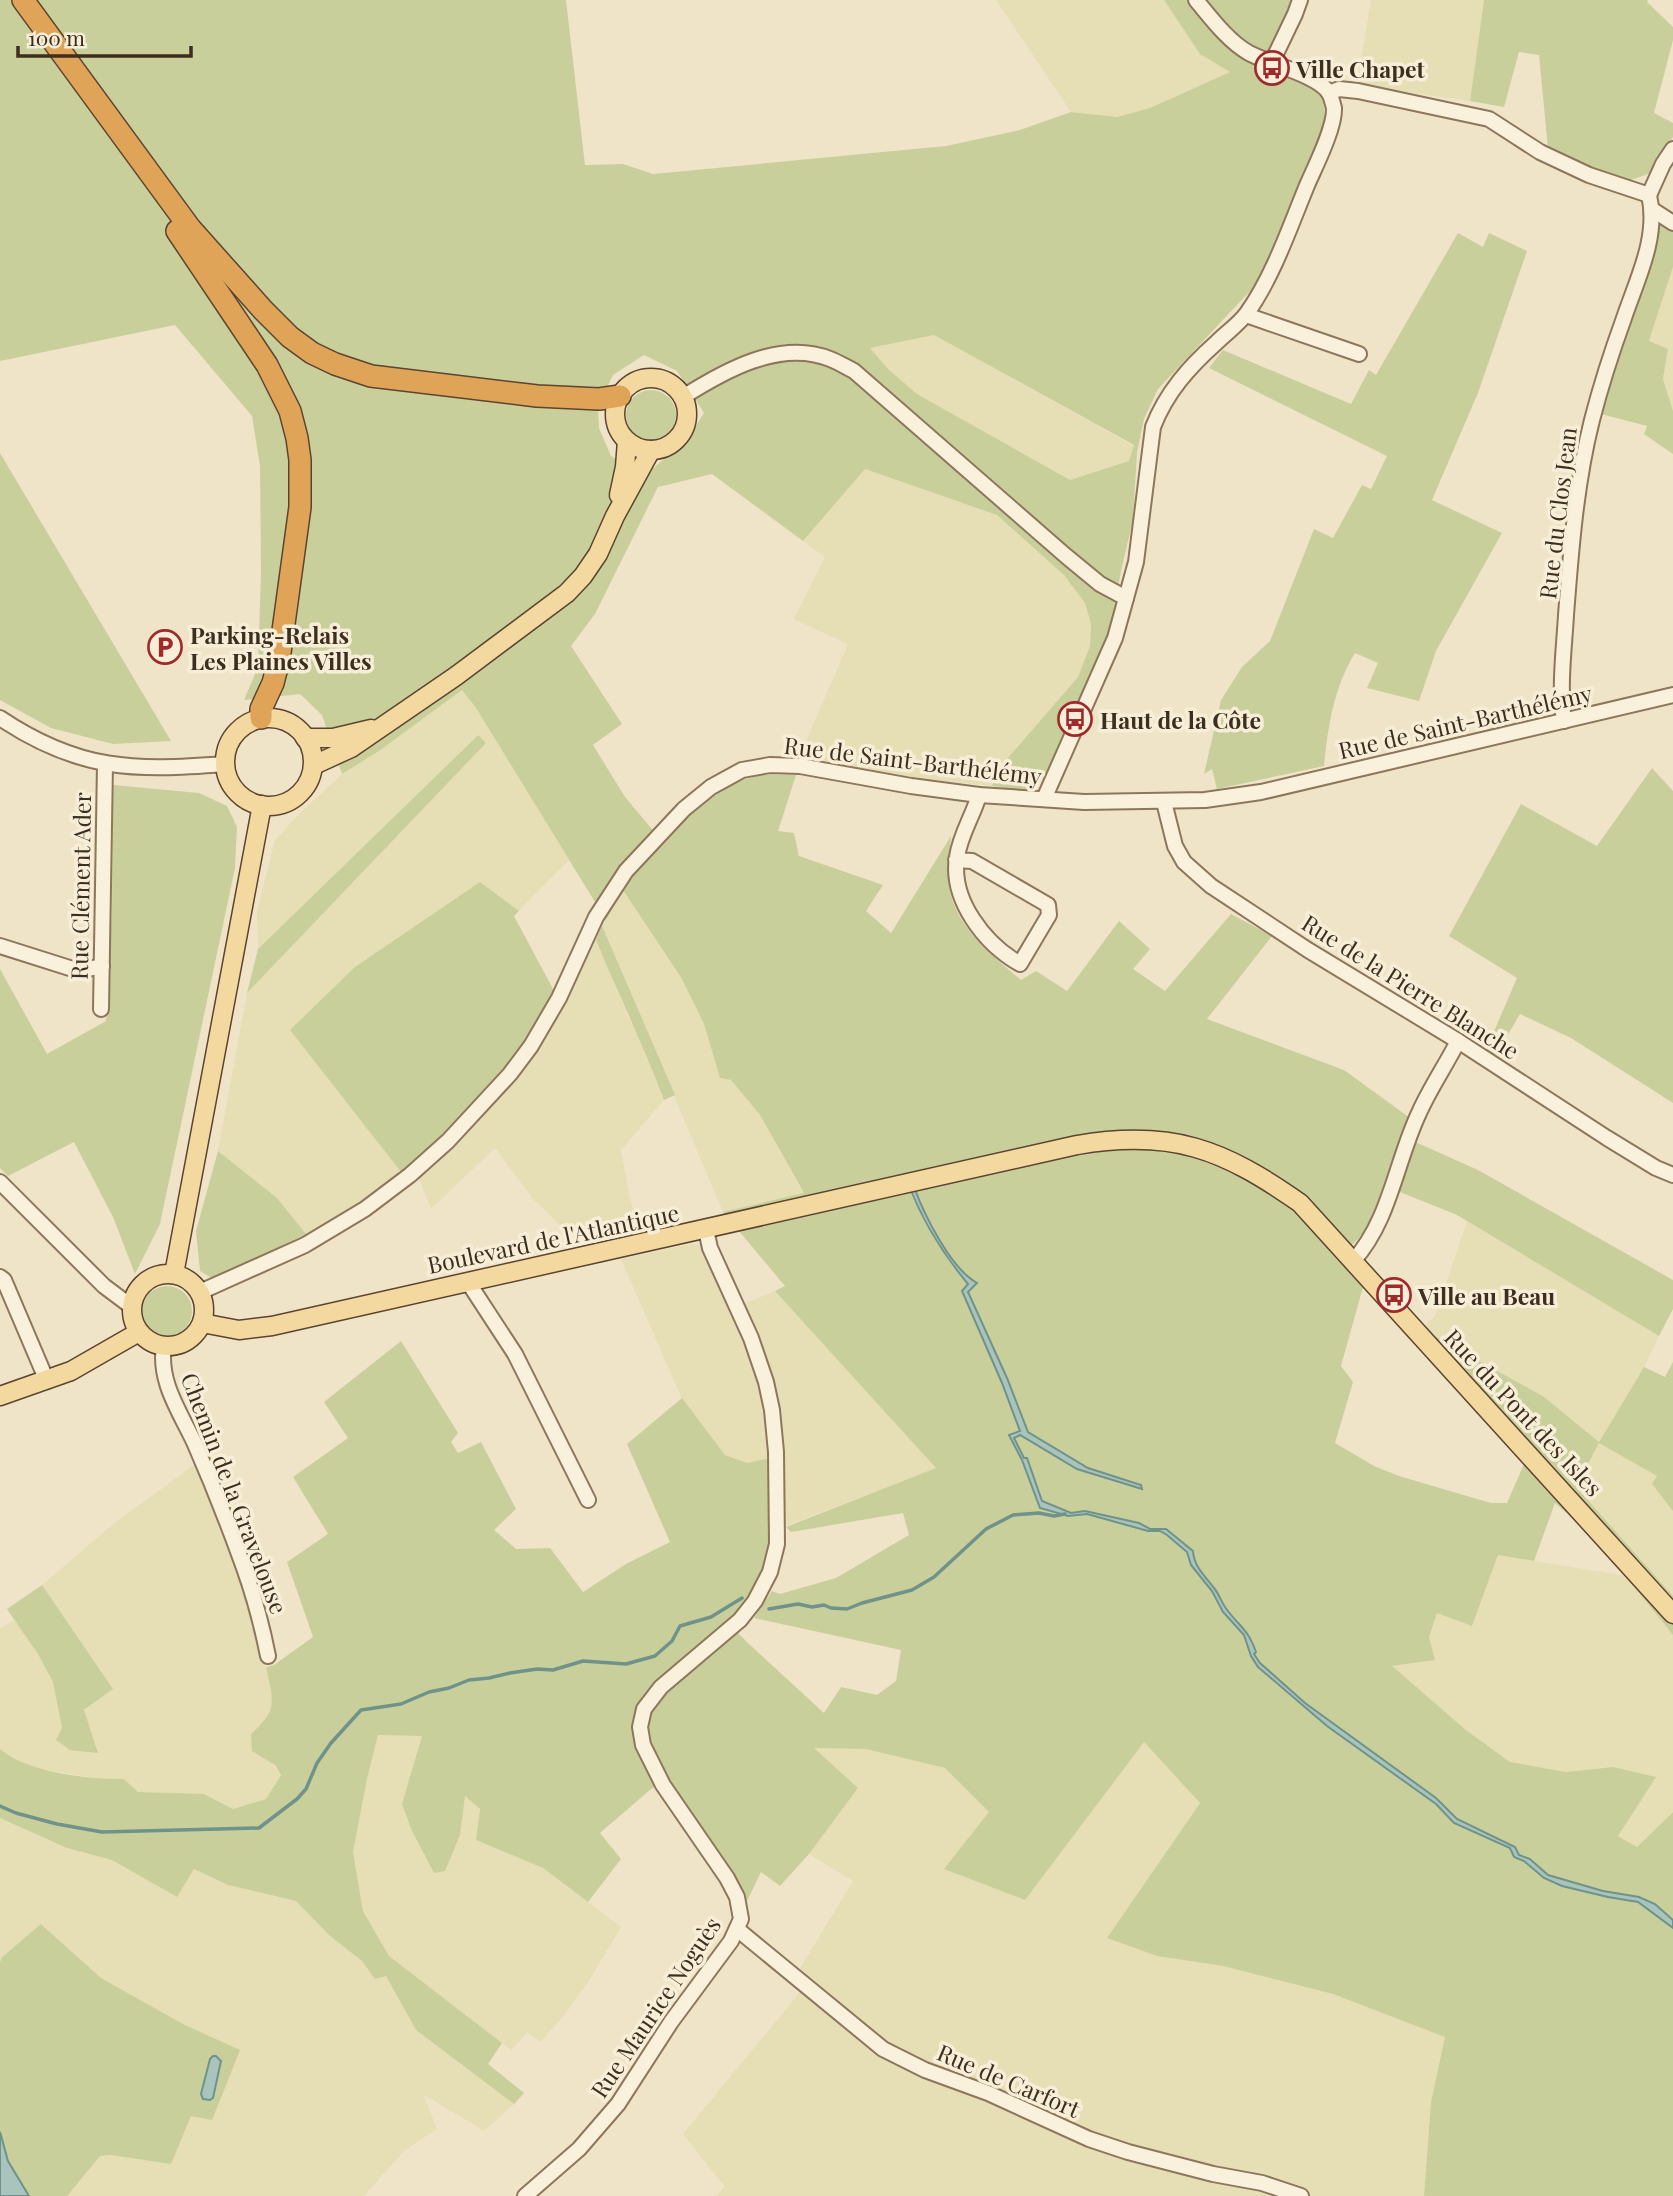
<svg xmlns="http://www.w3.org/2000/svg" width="1673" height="2196" viewBox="0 0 1673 2196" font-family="'Playfair Display',serif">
  <rect width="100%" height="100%" fill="#f0e4c8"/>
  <g fill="#e6deb5">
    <path d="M 996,0 L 1164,0 L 1200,54 L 1230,72 L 1150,108 L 1117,117 L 1071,112 Z"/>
    <path d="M 1371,0 L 1484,0 L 1470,101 L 1357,85 Z"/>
    <path d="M 1673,267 L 1673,411 L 1663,379 L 1668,349 L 1649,342 Z"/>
    <path d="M 934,335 L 1134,446 L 1129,461 L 1070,481 L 917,394 L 888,369 L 870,348 Z"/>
    <path d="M 864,469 L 997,515 L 1064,575 L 1085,603 L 1091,624 L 1090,646 L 1078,677 L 1001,766 L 992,786 L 887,775 L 800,755 L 848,644 L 794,619 L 825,557 L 803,541 Z"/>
    <path d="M 462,690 L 476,708 L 569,860 L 519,911 L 480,882 L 290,1030 L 401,1172 L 351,1208 L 306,1234 L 277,1198 L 218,1151 L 247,993 L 486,743 L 477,735 L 258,949 L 257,911 L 275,840 L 300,813 L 342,774 L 379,751 Z"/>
    <path d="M 623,890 L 682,979 L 704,1024 L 720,1078 L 731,1080 L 760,1115 L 804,1194 L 723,1212 L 602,926 Z"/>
    <path d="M 596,940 L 628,1016 L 648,1055 L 664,1100 L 621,1150 L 630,1200 L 642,1231 L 580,1245 L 533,1199 L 495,1148 L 431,1209 L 419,1179 L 468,1132 L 515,1080 L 535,1053 Z"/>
    <path d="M 1467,1221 L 1659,1336 L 1644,1367 L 1599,1442 L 1657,1476 L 1653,1484 L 1673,1511 L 1673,1596 L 1576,1488 L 1599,1443 L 1422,1329 L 1436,1314 Z"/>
    <path d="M 691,1244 L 715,1245 L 741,1305 L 775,1291 L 937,1468 L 772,1531 L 769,1458 L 747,1463 L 725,1455 L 682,1399 L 621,1259 Z"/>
    <path d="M 197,1463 L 252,1611 L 273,1699 L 267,1720 L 251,1734 L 281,1775 L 266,1799 L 233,1809 L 204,1794 L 138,1792 L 124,1779 L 105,1779 L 35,1769 L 9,1757 L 0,1749 L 0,1628 L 15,1620 L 38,1654 L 53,1682 L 62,1728 L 113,1689 L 42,1585 L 117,1521 Z"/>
    <path d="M 1498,1555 L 1627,1576 L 1673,1635 L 1673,1812 L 1637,1847 L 1618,1836 L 1655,1777 L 1613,1767 L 1566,1772 L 1510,1762 L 1466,1730 L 1391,1666 L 1434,1660 L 1429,1637 L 1437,1612 L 1472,1626 Z"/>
    <path d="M 378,1735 L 422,1736 L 402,1804 L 460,1835 L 464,1796 L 480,1808 L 477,1840 L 543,1868 L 621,1927 L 590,1979 L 566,2013 L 541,2042 L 527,2032 L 512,2050 L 502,2043 L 389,1956 L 363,1911 L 353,1852 L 367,1779 Z"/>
    <path d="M 1144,1742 L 1200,1803 L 1107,1938 L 1157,1956 L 1223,1966 L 1333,1994 L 1446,2037 L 1431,2102 L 1424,2196 L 716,2196 L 725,2187 L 683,2134 L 801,1991 L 799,1970 L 853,1881 L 809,1854 L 858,1788 L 813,1748 L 866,1749 L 945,1768 L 989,1812 Z"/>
    <path d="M 0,1818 L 67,1848 L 112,1860 L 177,1897 L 194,1869 L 228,1885 L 296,1901 L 330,1936 L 362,1961 L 375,1979 L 386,1976 L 416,2030 L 514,2104 L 484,2131 L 423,2094 L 437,2129 L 405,2150 L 364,2196 L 67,2196 L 100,2156 L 111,2155 L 171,2163 L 191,2116 L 240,2050 L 183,2024 L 101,1978 L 42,1924 L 2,1956 L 0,1962 Z"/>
  </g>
  <g fill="#c9cf9b" fill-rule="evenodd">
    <path d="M 0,0 L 566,0 L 585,165 L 623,164 L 653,174 L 946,146 L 1020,130 L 1071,112 L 1117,117 L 1150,108 L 1230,72 L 1200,54 L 1164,0 L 1291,0 L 1286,17 L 1260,68 L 1312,86 L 1324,98 L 1325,126 L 1269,256 L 1252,289 L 1158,389 L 1144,419 L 1137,453 L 1133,520 L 1121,571 L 1112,624 L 1052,766 C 1031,798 1028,791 992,786 L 1001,766 L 1078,677 L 1090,646 L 1091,624 L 1085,603 L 1064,575 L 997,515 L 865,469 L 803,541 L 712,474 L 658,487 L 595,614 L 571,646 L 622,724 L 593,745 L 625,797 L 662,841 C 688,818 717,787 752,777 C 766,773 782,775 796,775 L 778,831 L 794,833 L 799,856 L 883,885 L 866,911 L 891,933 L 951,836 C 950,849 948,862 948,875 C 949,922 988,952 1021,980 L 1036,971 L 1067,991 L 1119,921 L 1150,949 L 1133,969 L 1165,991 L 1231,914 L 1272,936 L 1207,1019 L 1344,1070 L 1410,1118 L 1402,1136 L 1478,1170 L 1673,1280 L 1673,1309 L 1659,1336 L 1457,1215 L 1385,1186 L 1373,1220 L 1359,1238 L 1339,1258 L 1363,1287 L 1341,1366 L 1353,1382 L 1335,1443 L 1374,1466 L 1399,1476 L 1491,1503 L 1507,1503 L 1531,1448 L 1422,1329 L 1544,1397 L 1599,1442 L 1644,1367 L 1665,1377 L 1673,1362 L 1673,1511 L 1652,1484 L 1657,1476 L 1599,1443 L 1576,1487 L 1673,1596 L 1673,1635 L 1595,1538 L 1555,1503 L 1534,1561 L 1498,1555 L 1472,1626 L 1437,1613 L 1429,1637 L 1435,1660 L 1392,1666 L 1466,1730 L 1510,1762 L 1566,1772 L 1613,1767 L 1656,1777 L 1618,1836 L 1637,1847 L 1673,1812 L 1673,2196 L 1424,2196 L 1431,2102 L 1445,2037 L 1333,1994 L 1223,1966 L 1157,1956 L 1107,1938 L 1200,1803 L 1144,1742 L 1025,1900 L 944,1869 L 989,1812 L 945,1768 L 866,1749 L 814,1748 L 858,1788 L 809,1854 L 780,1886 L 761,1872 L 747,1901 L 724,1858 L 668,1781 L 651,1789 L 600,1833 L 621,1859 L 588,1902 L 543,1868 L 476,1840 L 480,1809 L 465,1796 L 460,1835 L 445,1871 L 434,1873 L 412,1831 L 402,1804 L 422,1736 L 378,1735 L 367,1779 L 353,1852 L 363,1911 L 389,1956 L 502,2043 L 488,2064 L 524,2093 L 514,2104 L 416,2030 L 386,1976 L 375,1979 L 362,1961 L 330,1936 L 296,1901 L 228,1885 L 194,1869 L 177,1897 L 112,1860 L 67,1848 L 0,1818 L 0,1749 C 28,1773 87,1779 124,1779 L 138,1792 L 204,1794 L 233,1809 L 266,1799 L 281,1775 L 275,1765 L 252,1751 L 251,1734 C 279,1709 273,1701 266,1667 L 274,1665 L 313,1637 L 287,1562 L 328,1534 L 293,1477 L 348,1438 L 324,1402 L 401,1341 L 458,1433 L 451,1442 L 458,1453 L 481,1442 L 516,1509 L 494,1530 L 516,1549 L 550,1548 L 583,1592 L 626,1564 L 670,1542 L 627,1444 L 682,1398 L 725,1455 L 747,1463 L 770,1458 C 771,1500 776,1543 757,1583 C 750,1597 738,1610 728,1623 L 749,1644 L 824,1713 L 841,1687 L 877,1695 L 896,1681 L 901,1650 L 754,1618 L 772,1591 L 780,1594 L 836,1578 L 909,1535 L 903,1513 L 791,1532 L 786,1527 L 936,1468 L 775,1291 L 785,1286 L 723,1212 L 804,1193 L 760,1115 L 731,1080 L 720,1078 L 704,1024 L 682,979 L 623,890 L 606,920 L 476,708 L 462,690 L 379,751 L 342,774 L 322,715 L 300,694 L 244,700 L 258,667 L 261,571 L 260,466 L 252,416 L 175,325 L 0,361 ZM 934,335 L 1134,445 L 1129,461 L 1070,480 L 917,394 L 888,369 L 870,348 ZM 644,355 L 677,371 L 704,413 L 690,435 L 644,477 L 611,456 L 599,428 L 598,406 L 613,375 Z"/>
    <path d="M 1484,0 L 1648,0 L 1647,2 L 1673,27 L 1673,40 L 1654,113 L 1673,123 L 1673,137 L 1651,173 L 1631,180 L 1619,180 L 1577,163 L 1548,149 L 1539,55 L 1519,52 L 1504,107 L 1470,101 Z"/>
    <path d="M 1661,222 L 1673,229 L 1673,267 L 1649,341 L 1668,349 L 1663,379 L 1673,411 L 1673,454 L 1644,434 L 1647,426 L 1601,414 Z"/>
    <path d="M 1458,233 L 1483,247 L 1489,233 L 1527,251 L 1478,393 L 1432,500 L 1502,533 L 1436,651 L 1419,701 L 1367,688 L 1378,663 L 1355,653 C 1334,687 1328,726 1324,766 L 1217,789 L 1212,769 L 1204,774 L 1221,700 L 1242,667 L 1270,641 L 1314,529 L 1333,538 L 1362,485 L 1371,489 L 1387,456 L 1209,368 L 1223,350 L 1351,404 L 1369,370 L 1376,375 Z"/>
    <circle cx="651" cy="415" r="25"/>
    <path d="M 0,453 L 171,741 L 113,744 L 51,728 L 0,700 Z"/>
    <path d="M 478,735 L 486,743 L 247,993 L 258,949 Z"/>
    <path d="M 1652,768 L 1673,791 L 1673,1103 L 1571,1038 L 1520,1014 L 1496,1055 L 1486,1050 L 1517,978 L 1449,936 L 1521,804 L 1597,846 Z"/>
    <path d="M 113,785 L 199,793 L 227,806 L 237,827 L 235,868 L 160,1224 L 135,1274 L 113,1217 L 74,1142 L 8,1176 L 0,1168 L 0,969 L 47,1054 L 106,1021 L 112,913 Z"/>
    <path d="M 480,882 L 519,911 L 514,916 L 561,1004 C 553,1020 545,1037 536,1052 C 508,1097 457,1142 419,1179 L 410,1165 L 401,1172 L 290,1030 L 355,967 Z"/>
    <path d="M 602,926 L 675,1095 L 664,1100 C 644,1046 618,994 596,940 Z"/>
    <path d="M 218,1151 L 277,1198 L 306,1234 L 213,1279 L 200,1271 L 196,1231 Z"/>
    <circle cx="167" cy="1311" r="25"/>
    <path d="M 42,1585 L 113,1689 L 84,1710 L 98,1753 L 70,1750 L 56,1740 L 62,1728 L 53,1682 L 38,1654 L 7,1609 Z"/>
    <path d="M 41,1924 L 101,1978 L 183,2024 L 240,2050 L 212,2120 L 191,2116 L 171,2164 L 111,2155 L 100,2156 L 67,2196 L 29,2196 L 8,2161 L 0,2132 L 0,1962 L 2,1957 Z"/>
  </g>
  <g fill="#a9c4bc" stroke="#6f938a" stroke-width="2">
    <path d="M 914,1187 C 924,1214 950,1268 977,1283 L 968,1292 L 1007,1378 L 1028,1432 L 1088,1468 L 1141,1485 L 1142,1489 L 1077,1469 L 1020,1435 L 1014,1438 L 1024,1458 L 1027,1458 L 1042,1501 L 1071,1513 L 1085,1511 L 1139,1523 L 1150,1529 L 1166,1529 L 1193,1551 C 1194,1567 1205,1576 1214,1588 C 1219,1594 1221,1601 1225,1607 C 1239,1627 1247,1627 1256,1652 L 1254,1654 L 1260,1663 L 1305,1703 L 1436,1798 L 1457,1819 L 1515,1847 L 1519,1855 L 1530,1859 L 1548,1875 L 1603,1891 L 1639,1897 L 1655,1904 L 1673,1920 L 1673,1928 L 1638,1902 L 1608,1897 L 1562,1886 L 1544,1878 L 1524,1861 L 1514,1857 L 1510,1848 L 1454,1823 L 1436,1804 L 1327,1726 L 1258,1667 L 1251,1656 L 1244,1635 L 1223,1612 L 1212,1591 L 1191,1565 L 1187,1552 L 1167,1535 L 1160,1531 L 1148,1531 L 1087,1514 L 1068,1516 L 1040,1508 L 1022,1460 L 1009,1435 L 1020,1431 L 1002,1383 L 962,1291 L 968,1284 C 944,1255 924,1224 910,1188 Z"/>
    <path d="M 213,2056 L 216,2056 L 221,2061 L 213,2098 L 210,2100 L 203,2099 L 201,2094 L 210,2059 Z"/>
    <path d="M 0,2132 L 8,2161 L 29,2196 L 0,2196 Z"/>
  </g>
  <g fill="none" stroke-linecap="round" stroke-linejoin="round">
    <g stroke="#6f938a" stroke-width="3.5">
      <path d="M 769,1609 L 798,1604 L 812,1607 L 824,1605 L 831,1608 L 847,1609 L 862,1603 L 912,1590 L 934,1577 L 986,1529 L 1013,1515 L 1039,1513 L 1054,1516 L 1065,1514"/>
      <path d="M 0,1806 L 16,1813 L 57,1824 L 102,1832 L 259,1828 L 297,1799 L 306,1789 L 317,1763 L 331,1743 L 361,1710 L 401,1704 L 429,1692 L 449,1688 L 469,1680 L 489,1678 L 510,1673 L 537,1669 L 553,1670 L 583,1661 L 626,1664 L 655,1656 L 672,1641 L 680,1626 L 711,1617 L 742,1598"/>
    </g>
    <g stroke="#8d765c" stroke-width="18">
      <g id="minor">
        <path d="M 1271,64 L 1295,14 L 1300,0"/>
        <path d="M 1329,93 L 1339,89 L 1358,91 L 1489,119 L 1540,152 L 1589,175 L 1649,195"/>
        <path d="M 1649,195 L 1663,164 L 1673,149"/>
        <path d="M 1653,210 L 1673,223"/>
        <path d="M 1246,315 L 1359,354"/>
        <path d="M 683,397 C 724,371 780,339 830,359 C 838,362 846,367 854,371 L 1066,556 L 1100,584 L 1126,598"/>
        <path d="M 0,718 C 79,771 134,771 225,764"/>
        <path d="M 1564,721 C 1559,686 1564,650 1566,615 C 1571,550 1576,483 1592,420 C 1601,385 1612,351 1624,318 C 1637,279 1659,237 1649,195"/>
        <path d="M 1044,799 L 1115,638 L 1136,562 L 1153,427 C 1166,393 1189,367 1216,343 C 1226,333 1239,324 1247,313 C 1274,275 1290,226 1308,183 C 1316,165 1335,127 1334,108 C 1333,104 1331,96 1329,93 C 1318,75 1269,64 1249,53 C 1228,41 1211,18 1196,0"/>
        <path d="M 1164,802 L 1175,846 L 1184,862 L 1211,886 L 1308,950 L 1458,1041 L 1607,1138 L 1656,1168 L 1673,1175"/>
        <path d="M 956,860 L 972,861 L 1048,905 L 1049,915 L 1020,964 C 985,944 950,900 957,857 C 960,835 973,816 979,795"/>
        <path d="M 0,946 L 79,971 L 102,966"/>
        <path d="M 101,1009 L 105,764"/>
        <path d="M 0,1182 L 104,1286 L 132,1307"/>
        <path d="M 1353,1261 C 1390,1221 1396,1161 1419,1113 C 1430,1088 1446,1065 1458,1041"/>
        <path d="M 0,1277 L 4,1280 L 47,1381"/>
        <path d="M 468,1282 L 515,1354 L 588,1500"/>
        <path d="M 200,1292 L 305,1245 L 365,1209 L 410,1175 L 448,1141 L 510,1074 L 531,1046 L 559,998 L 596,917 L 626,871 L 684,809 L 711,787 L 742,770 L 770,765 L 800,766 L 911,786 L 979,795 L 1084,802 L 1205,800 L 1261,792 L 1673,695"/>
        <path d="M 164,1346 C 158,1381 180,1412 194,1442 C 212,1483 229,1526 244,1568 C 254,1596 262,1626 268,1656"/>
        <path d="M 737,1929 L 883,2049 L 925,2070 L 988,2093 L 1089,2139 L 1128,2152 L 1213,2174 L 1262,2183 L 1301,2196"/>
        <path d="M 525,2196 L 579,2149 L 618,2104 L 671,2022 L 731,1941 L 741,1919 L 737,1897 L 727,1878 L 663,1785 L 643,1745 L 640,1727 L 644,1709 L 661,1687 L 740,1620 L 755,1601 L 770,1572 L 777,1544 L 776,1452 L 772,1410 L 766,1382 L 751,1338 L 710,1248 L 706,1230"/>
      </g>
    </g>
    <g stroke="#5b4430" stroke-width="21">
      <g id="major">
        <circle cx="651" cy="414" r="36"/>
        <path d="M 619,495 L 625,467 L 627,441"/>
        <circle cx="269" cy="762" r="44"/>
        <path d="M 305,738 L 333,738 L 371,729"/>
        <path d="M 314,765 L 351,748 L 456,676 L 567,593 L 583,576 L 598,554 L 615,516 L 651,450"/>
        <circle cx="168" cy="1310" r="36"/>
        <path d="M 174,1274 L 262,805"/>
        <path d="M 202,1323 L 239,1330 L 272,1326 L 1077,1145 C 1172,1129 1223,1149 1300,1203 L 1673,1614"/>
        <path d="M 0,1396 L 71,1371 L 139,1332"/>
      </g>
    </g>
    <g stroke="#5b4430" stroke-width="24">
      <g id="highway">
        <path d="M 23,0 L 190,228 L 263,310 L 290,337 L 312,353 L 335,364 L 371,376 L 537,396 L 599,399 L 620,396"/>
        <path d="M 177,231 L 267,365 L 290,411 L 297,438 L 300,460 L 300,507 L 279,660 L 273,683 L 261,709 L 261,718"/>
      </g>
    </g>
    <use href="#minor" stroke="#faf1dc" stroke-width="14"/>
    <use href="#major" stroke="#f3d9a0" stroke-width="18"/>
    <use href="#highway" stroke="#e0a458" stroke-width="21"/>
  </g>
  <defs>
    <g id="bus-ring" transform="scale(1.75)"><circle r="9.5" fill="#f7eed8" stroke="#9e2a2b" stroke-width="1.5"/><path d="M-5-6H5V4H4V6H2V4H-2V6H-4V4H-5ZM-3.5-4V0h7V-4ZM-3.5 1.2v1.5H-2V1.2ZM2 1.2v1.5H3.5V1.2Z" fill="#9e2a2b"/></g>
    <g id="parking-ring" transform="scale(1.75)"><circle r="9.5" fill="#f7eed8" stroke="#9e2a2b" stroke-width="1.5"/><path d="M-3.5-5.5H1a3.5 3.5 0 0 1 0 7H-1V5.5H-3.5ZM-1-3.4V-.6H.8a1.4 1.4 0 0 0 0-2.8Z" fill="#9e2a2b"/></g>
  </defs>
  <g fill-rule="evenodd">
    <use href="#bus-ring" x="1272" y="68"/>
    <use href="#parking-ring" x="165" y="647"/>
    <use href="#bus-ring" x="1075" y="719"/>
    <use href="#bus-ring" x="1394" y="1295"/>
  </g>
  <g text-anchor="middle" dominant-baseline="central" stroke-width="7" stroke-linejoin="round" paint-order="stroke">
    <g font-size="23" font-weight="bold" fill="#3d2e20" stroke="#f7eed8" text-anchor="start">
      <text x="1296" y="68">Ville Chapet</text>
      <text x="190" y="634">Parking-Relais<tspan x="190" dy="26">Les Plaines Villes</tspan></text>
      <text x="1100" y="719">Haut de la Côte</text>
      <text x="1418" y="1295">Ville au Beau</text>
    </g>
    <g font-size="23" fill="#3d2e20" stroke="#f7eed8">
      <text transform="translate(1557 513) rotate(-83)">Rue du Clos Jean</text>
      <text transform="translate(1465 721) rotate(-13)">Rue de Saint-Barthélémy</text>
      <text transform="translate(913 760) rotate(7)">Rue de Saint-Barthélémy</text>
      <text transform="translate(80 886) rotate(-89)">Rue Clément Ader</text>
      <text transform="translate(1411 986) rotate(32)">Rue de la Pierre Blanche</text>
      <text transform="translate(553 1238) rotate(-12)">Boulevard de l'Atlantique</text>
      <text transform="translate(1524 1412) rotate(47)">Rue du Pont des Isles</text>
      <text transform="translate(235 1493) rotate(69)">Chemin de la Gravelouse</text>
      <text transform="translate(655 2007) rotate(-56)">Rue Maurice Noguès</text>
      <text transform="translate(1009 2080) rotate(23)">Rue de Carfort</text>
    </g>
  </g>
  <path d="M18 46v10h173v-10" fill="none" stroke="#3d2e20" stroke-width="3.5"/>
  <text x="28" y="46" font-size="21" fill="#3d2e20" stroke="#f7eed8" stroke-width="5" paint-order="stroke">100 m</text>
</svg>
